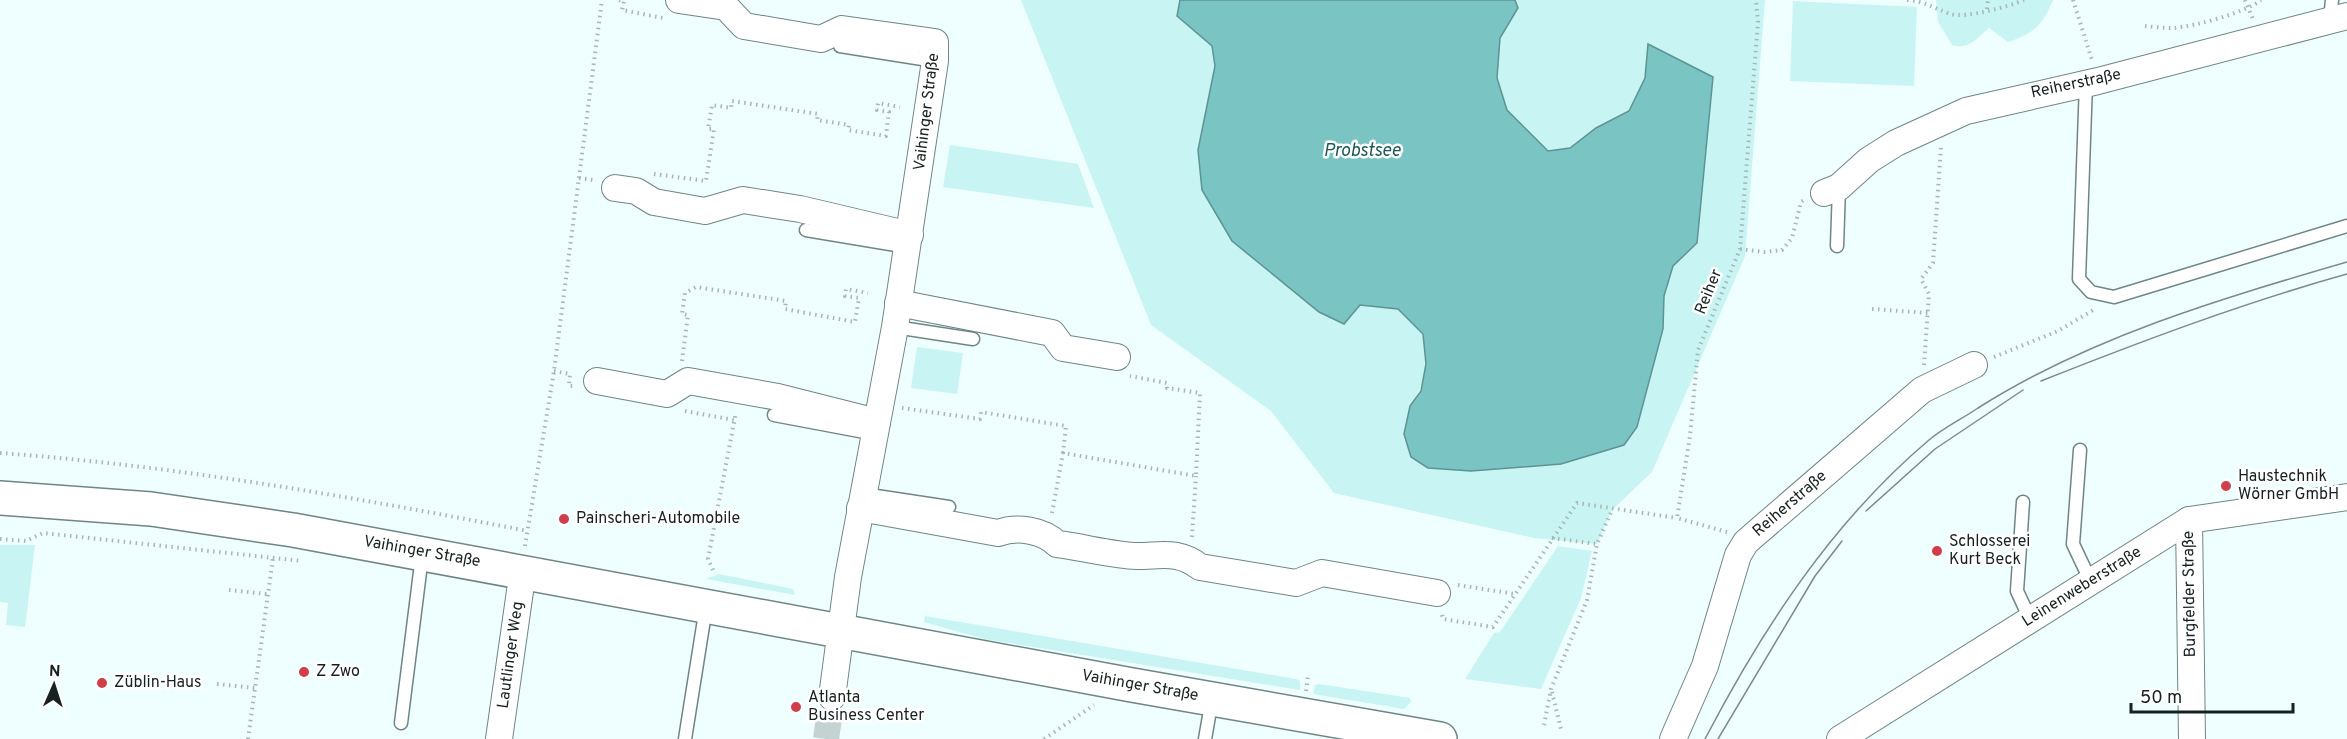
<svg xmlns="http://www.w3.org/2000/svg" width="2347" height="739" viewBox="0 0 2347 739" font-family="Overpass,sans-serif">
  <rect width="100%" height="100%" fill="#effefe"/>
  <g fill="#c8f5f4">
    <path d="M 1021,0 L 1180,0 L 1177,16 L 1212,46 L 1215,66 L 1208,103 L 1280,278 L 1319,312 L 1344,324 L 1360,305 L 1398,309 C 1405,316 1420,326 1423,336 C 1431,360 1424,387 1410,406 L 1471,471 L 1561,464 L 1624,445 L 1663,329 L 1664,296 L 1673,266 L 1697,243 L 1713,77 L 1649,44 L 1645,78 L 1629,111 L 1596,128 L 1570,148 L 1548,151 L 1507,110 L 1497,78 L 1499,37 L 1518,8 L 1515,0 L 1765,0 L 1745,256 L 1652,472 L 1612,510 L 1597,544 L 1534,538 L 1334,493 L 1271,411 L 1151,325 Z"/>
    <path d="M 1936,0 L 2053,0 C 2043,25 2033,34 2008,42 L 1989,28 C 1977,38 1969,50 1952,45 L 1938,22 Z"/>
    <path d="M 1793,1 L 1917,7 L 1914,86 L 1790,81 Z"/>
    <path d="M 950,145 L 1078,164 L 1094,208 L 943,187 Z"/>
    <path d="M 917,347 L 963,353 L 957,394 L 911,388 Z"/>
    <path d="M 0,545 L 35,545 L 25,627 L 6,625 L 8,603 L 0,602 Z"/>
    <path d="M 1558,546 L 1592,551 L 1581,598 L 1541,689 L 1465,679 L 1494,633 L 1500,632 Z"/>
    <path d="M 719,574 L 793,589 L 795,595 L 706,579 Z"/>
    <path d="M 925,616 L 1296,679 L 1300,681 L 1300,690 L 984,639 L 924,622 Z"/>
    <path d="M 1319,684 L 1410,698 L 1411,702 L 1404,709 L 1313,694 L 1315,685 Z"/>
  </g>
  <path fill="#7bc4c4" stroke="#5d9393" stroke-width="1.5" d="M 1180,0 L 1515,0 L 1518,8 L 1500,38 L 1497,78 L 1507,110 L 1548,151 L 1570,148 L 1596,128 L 1629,111 L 1645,78 L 1648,44 L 1713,77 L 1697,243 L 1673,266 L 1664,296 L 1663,329 L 1637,427 L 1624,445 L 1561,464 L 1471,471 L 1428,468 L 1411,457 L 1404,434 L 1410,406 L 1421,391 L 1426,364 L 1423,334 L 1398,309 L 1360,305 L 1344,324 L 1319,312 L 1232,241 L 1202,190 L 1198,150 L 1215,66 L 1212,46 L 1177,16 Z"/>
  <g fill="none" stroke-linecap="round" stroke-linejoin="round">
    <path stroke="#c4d2d2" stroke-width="26" stroke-dasharray="26 13" stroke-linecap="butt" d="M 826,739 L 832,697"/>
    <g stroke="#6e8685" stroke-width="15">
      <g id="lane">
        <path d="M 2330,20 L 2332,0"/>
        <path d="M 840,46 L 935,61"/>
        <path d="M 2086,83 L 2079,279 L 2091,292 L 2114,297 L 2347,226"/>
        <path d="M 806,230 L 908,247"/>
        <path d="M 1837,246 L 1839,187"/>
        <path d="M 895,327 L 973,339"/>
        <path d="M 774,415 L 875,434"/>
        <path d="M 2080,450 L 2073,544 L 2091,582"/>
        <path d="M 863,494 L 949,507"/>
        <path d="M 2023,502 L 2017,591 L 2030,619"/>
        <path d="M 401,723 L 422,556"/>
        <path d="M 685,739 L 706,607"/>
        <path d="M 1205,739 L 1212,699"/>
      </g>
    </g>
    <g stroke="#6e8685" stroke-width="28">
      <g id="street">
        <path d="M 679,0 L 726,7 L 744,26 L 821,39 L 842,29 L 935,42 L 935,61 L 895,327 L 848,577 L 832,697"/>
        <path d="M 615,188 L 636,191 L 654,202 L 705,211 L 743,200 L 800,209 L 910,235"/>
        <path d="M 1824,193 L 1839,187 L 1869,160 L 1896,143 L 1966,111 L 2098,81 L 2347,16"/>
        <path d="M 898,303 L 1052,333 L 1063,348 L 1117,357"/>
        <path d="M 597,381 L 667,394 L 688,381 L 778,397 L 877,422"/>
        <path d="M 860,508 L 998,533 C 1017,526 1043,530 1057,544 C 1083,547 1111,555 1137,556 C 1162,556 1178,550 1200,567 L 1296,583 L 1322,573 L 1437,593"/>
        <path d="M 2189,520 L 2192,739"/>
        <path d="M 499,739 L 523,570"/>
        <path d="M 1673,739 L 1705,666 L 1738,555 L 1746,542 L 1922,390 L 1974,365"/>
        <path d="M 1840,739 L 2189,520 L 2347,497"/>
      </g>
    </g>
    <g stroke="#6e8685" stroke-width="36">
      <path id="secondary" d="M 0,498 L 151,509 L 293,530 L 1132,685 L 1440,739"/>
    </g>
    <g stroke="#a7b5b4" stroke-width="4" stroke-dasharray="1.5 4.5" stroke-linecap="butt">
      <path d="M 619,0 L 624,1 L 622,10 L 663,18"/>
      <path d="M 1907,0 C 1925,1 1935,9 1951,14 C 1965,19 2010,6 2024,0"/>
      <path d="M 2073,0 L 2092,60"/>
      <path d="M 2245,0 L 2253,19"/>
      <path d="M 1987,9 L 1988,0"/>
      <path d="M 2145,26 C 2154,27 2164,28 2174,28 C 2195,26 2245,13 2261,0"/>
      <path d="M 654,174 L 706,181 L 714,129 L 708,129 L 712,105 L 731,108 L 732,101 L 818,114 L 817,120 L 849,125 L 848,130 L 886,136 L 889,112 L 877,110 L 878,103 L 900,107"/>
      <path d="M 579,178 L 593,180"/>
      <path d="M 1740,249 L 1764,252 L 1782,250 L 1792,238 L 1801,202 L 1804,200"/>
      <path d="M 1872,309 L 1928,313"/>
      <path d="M 1994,357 L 2058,331 L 2095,309"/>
      <path d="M 682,361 L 688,315 L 682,314 L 685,293 L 696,287 L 786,301 L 785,309 L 855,322 L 859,298 L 845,296 L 846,289 L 868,293"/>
      <path d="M 1924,365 L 1929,294 L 1921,279 L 1933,263 L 1941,147"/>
      <path d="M 554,371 L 570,374 L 569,386 L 575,386"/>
      <path d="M 902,408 L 980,419 L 981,412 L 1066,426 L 1063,453"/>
      <path d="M 685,411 L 734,420"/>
      <path d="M 0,453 C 178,466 353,497 528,531"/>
      <path d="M 1052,513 L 1063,453 L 1196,476 L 1200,393 L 1167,388 L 1167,383 L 1130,376"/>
      <path d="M 1727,532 L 1677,518 L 1690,436 L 1698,350 L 1740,249 L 1758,22 L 1756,0"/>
      <path d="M 1192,537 L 1196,476"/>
      <path d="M 1552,538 L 1597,544"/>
      <path d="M 0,539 L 26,541 L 43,533 L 302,561"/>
      <path d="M 525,546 L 554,371 L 602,0"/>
      <path d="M 713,570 L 708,559 L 736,412"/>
      <path d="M 1458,585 L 1515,594"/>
      <path d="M 229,590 L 267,594"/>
      <path d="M 1442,615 L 1443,619 L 1493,627 L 1577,503 L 1677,518"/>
      <path d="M 217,684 L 255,688"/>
      <path d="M 1306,691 L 1308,676"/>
      <path d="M 1552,692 L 1561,729"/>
      <path d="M 1544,725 L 1551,689 L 1587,600 L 1597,544 L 1612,510"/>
      <path d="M 248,739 L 273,558"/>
      <path d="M 1044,739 L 1094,705"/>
    </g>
    <use href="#lane" stroke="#fff" stroke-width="12"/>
    <use href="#street" stroke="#fff" stroke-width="26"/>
    <use href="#secondary" stroke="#fff" stroke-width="33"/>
    <g stroke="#7d8a89" stroke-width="1.5">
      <path d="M 2041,381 C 2142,341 2243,303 2347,274"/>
      <path d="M 1866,511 L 1935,449 L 2023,390"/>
      <path d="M 1705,739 C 1763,628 1832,522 1929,440 C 1943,428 1962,419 1978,408 C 2090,337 2220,299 2347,262"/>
      <path d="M 1718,739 L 1815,576 L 1842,541"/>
    </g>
  </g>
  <g fill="#cf3f4b" stroke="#fff" stroke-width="2">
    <circle cx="2226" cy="486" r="6"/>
    <circle cx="564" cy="519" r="6"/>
    <circle cx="1937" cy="551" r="6"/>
    <circle cx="304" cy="672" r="6"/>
    <circle cx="102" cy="683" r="6"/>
    <circle cx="796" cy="707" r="6"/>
  </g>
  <g text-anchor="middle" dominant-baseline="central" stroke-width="5" stroke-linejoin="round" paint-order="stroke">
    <g font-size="16" fill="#172120" stroke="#fff">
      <text transform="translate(2076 84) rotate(-12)">Reiherstraße</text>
      <text transform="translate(927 112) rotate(-83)">Vaihinger Straße</text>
      <text transform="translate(1709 292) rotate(-68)">Reiher</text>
      <text transform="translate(1790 504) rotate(-41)">Reiherstraße</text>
      <text transform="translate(422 552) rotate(10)">Vaihinger Straße</text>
      <text transform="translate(2082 587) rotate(-32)">Leinenweberstraße</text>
      <text transform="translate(2190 594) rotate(-91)">Burgfelder Straße</text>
      <text transform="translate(511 655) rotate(-82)">Lautlinger Weg</text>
      <text transform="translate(1140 686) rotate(10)">Vaihinger Straße</text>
    </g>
    <g font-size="16" fill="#172120" stroke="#fff" text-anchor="start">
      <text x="2238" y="477">Haustechnik<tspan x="2238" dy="18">Wörner GmbH</tspan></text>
      <text x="576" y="519">Painscheri-Automobile</text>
      <text x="1949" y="542">Schlosserei<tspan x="1949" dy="18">Kurt Beck</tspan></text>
      <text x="316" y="672">Z Zwo</text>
      <text x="114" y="683">Züblin-Haus</text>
      <text x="808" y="698">Atlanta<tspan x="808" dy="18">Business Center</tspan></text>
    </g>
    <g font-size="18" font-style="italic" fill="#185857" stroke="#fff">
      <text x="1362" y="151">Probstsee</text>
    </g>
  </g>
  <g transform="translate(54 685) rotate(3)" stroke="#ffffff" stroke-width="4.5" paint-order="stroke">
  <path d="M0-4.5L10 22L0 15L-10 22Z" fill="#172120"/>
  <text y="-9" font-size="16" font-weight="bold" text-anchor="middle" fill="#172120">N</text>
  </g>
  <path d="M2131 703v9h162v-9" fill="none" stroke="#172120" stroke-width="3"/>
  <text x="2140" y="703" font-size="18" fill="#172120" stroke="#ffffff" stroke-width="4.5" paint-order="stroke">50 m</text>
</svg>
